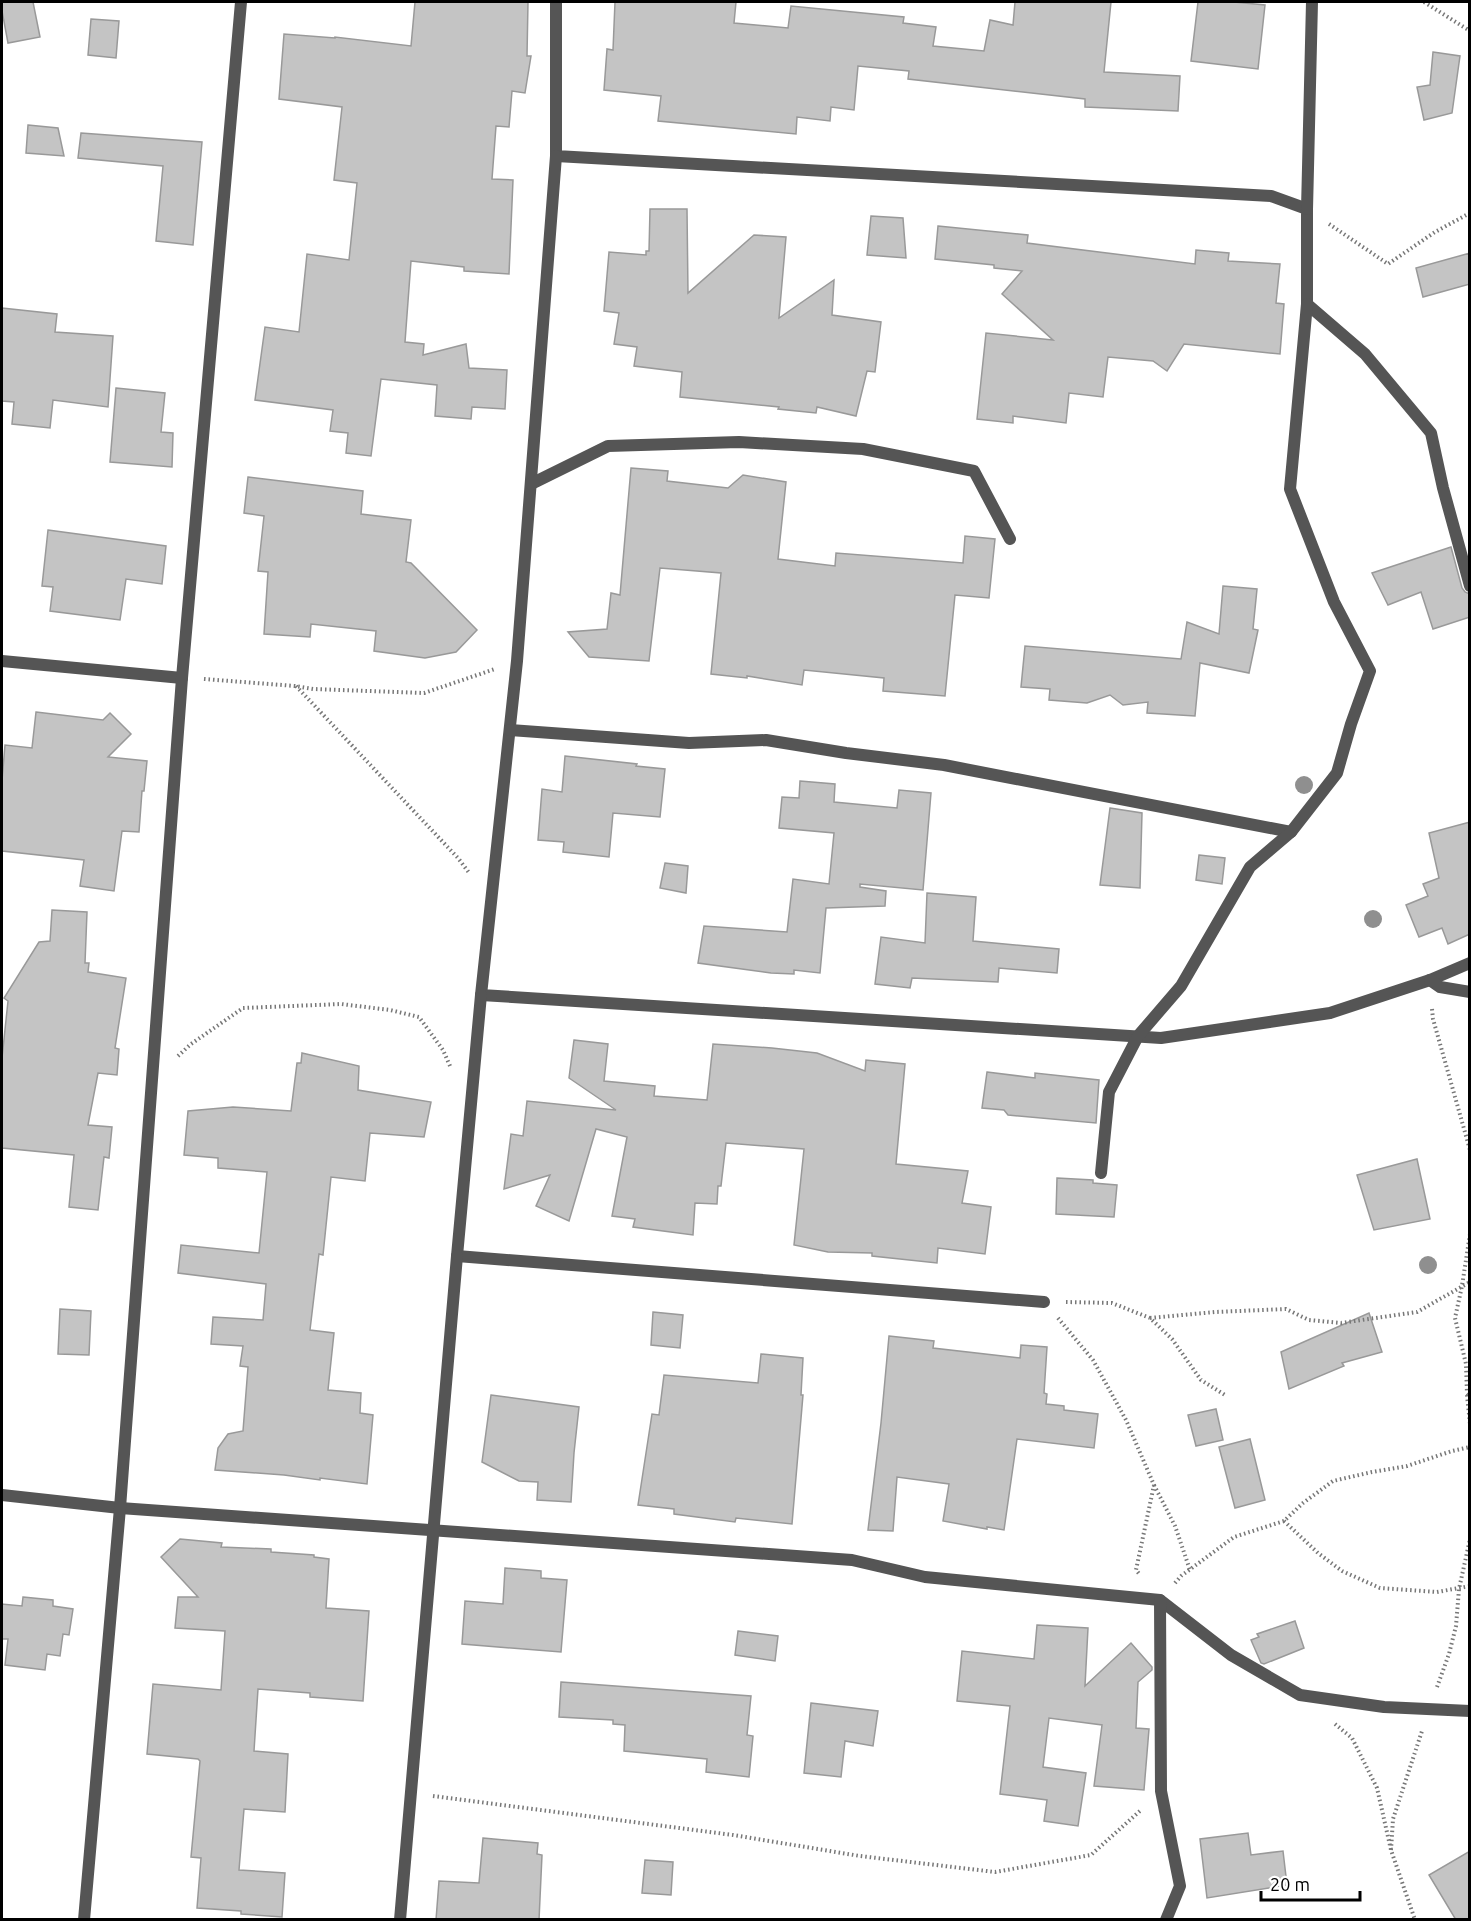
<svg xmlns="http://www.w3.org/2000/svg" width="1471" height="1921" viewBox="0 0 1471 1921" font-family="Ubuntu,sans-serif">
  <rect width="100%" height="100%" fill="#fff"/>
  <g fill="#c4c4c4" stroke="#999" stroke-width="1.5">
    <path d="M 2,2 L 33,2 L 40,37 L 8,43 L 2,11 Z"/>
    <path d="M 415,2 L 528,2 L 527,56 L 531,56 L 525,93 L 512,91 L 509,127 L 496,126 L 492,179 L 513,180 L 509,274 L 464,271 L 464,267 L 411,261 L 405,342 L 424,344 L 423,355 L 466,344 L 469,368 L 507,370 L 505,409 L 472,407 L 471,419 L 435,416 L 437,385 L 381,379 L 371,456 L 346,453 L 348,433 L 330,431 L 333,410 L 255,400 L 265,327 L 299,332 L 307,254 L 349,260 L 357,183 L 334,180 L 342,107 L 279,99 L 284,34 L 335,38 L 335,37 L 411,46 Z"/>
    <path d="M 615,2 L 736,2 L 734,23 L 788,28 L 791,6 L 904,17 L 903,23 L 936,27 L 933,46 L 984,51 L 990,20 L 1013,25 L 1015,2 L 1111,2 L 1104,72 L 1180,76 L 1178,111 L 1085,107 L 1085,99 L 908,79 L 909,71 L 858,66 L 854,110 L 831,107 L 830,121 L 797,117 L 796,134 L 658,121 L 661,96 L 604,90 L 607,49 L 613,50 Z"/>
    <path d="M 1198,2 L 1234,2 L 1265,5 L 1258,69 L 1191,61 Z"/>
    <path d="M 91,19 L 119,21 L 116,58 L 88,55 Z"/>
    <path d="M 1433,52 L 1460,56 L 1452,113 L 1424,120 L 1417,87 L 1430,85 Z"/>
    <path d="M 28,125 L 58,128 L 64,156 L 26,153 Z"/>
    <path d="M 81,133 L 202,142 L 193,245 L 156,241 L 163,166 L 78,158 Z"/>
    <path d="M 650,209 L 687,209 L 688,293 L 754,235 L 786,237 L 779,318 L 834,280 L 832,315 L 881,322 L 875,372 L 867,371 L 856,416 L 817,407 L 816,413 L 778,409 L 779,407 L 680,397 L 682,372 L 634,366 L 637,347 L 614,344 L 619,313 L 604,311 L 609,252 L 646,255 L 646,251 L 649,251 Z"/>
    <path d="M 871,216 L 903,218 L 906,258 L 867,255 Z"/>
    <path d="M 938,226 L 1028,235 L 1027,243 L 1195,264 L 1196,250 L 1229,253 L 1228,261 L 1280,264 L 1276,303 L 1284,304 L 1280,354 L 1184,344 L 1167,371 L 1153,361 L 1108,357 L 1103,397 L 1069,393 L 1066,423 L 1013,416 L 1013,423 L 977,419 L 986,333 L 1053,340 L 1002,294 L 1022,271 L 994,268 L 994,265 L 935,259 Z"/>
    <path d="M 1470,253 L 1470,284 L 1423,297 L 1416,268 Z"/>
    <path d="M 2,308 L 57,314 L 55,332 L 113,336 L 108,407 L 53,400 L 50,428 L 12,424 L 14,402 L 2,401 Z"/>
    <path d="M 116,388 L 165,393 L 161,432 L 173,433 L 172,467 L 110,462 Z"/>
    <path d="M 631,468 L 668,471 L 667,481 L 728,488 L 743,475 L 786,482 L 778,559 L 835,566 L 836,553 L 963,563 L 965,536 L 995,539 L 989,598 L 955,595 L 945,696 L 883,691 L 884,678 L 804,670 L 802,685 L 747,676 L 747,678 L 711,674 L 721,573 L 660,568 L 649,661 L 589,657 L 568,632 L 607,629 L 611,593 L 620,595 Z"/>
    <path d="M 248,477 L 363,491 L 361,514 L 411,520 L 406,562 L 411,563 L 477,630 L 456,652 L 425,658 L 374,651 L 376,631 L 311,624 L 310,637 L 264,634 L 268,572 L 258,571 L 264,516 L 244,513 Z"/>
    <path d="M 48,530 L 166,546 L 162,584 L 126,579 L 120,620 L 50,611 L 53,587 L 42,586 Z"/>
    <path d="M 1451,547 L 1462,588 L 1465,592 L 1470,594 L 1470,617 L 1433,629 L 1421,592 L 1388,605 L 1372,573 Z"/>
    <path d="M 1223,586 L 1257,589 L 1253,629 L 1258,630 L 1249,673 L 1200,663 L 1195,716 L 1147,713 L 1148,702 L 1123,705 L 1110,695 L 1087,703 L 1049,700 L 1050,689 L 1021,687 L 1025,646 L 1181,659 L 1187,622 L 1219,634 Z"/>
    <path d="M 36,712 L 103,720 L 110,713 L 131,734 L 108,757 L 147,761 L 144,791 L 142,791 L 139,832 L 122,831 L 114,891 L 80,886 L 84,860 L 2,851 L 2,780 L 5,745 L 32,748 Z"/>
    <path d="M 565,756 L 637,764 L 636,766 L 665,769 L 660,817 L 613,813 L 609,857 L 563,852 L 564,842 L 538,840 L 542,789 L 562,792 Z"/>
    <path d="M 800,781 L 835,784 L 834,802 L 897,808 L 899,790 L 931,793 L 923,890 L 860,884 L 860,887 L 886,891 L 885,906 L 826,908 L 820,973 L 794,970 L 794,974 L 771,973 L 698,963 L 704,926 L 787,932 L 793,879 L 829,884 L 834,833 L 779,828 L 782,797 L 799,798 Z"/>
    <path d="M 1110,808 L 1142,813 L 1140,888 L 1100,885 Z"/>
    <path d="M 1470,822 L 1470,934 L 1448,944 L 1442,928 L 1419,937 L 1406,905 L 1428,896 L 1423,884 L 1439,878 L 1429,833 Z"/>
    <path d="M 1199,855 L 1225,858 L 1222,884 L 1196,880 Z"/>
    <path d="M 665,863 L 688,866 L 686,893 L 660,888 Z"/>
    <path d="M 927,893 L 976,897 L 973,941 L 1059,949 L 1057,973 L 999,968 L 998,982 L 912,978 L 910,988 L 875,984 L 881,937 L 925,943 Z"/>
    <path d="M 52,910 L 87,912 L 85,963 L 89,963 L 88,972 L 126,978 L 115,1048 L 119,1049 L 117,1075 L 98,1073 L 88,1125 L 112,1127 L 109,1158 L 104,1157 L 98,1210 L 69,1207 L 74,1155 L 2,1148 L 2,1058 L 8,1001 L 4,998 L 39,942 L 50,941 Z"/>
    <path d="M 574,1040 L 608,1044 L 604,1081 L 655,1086 L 654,1096 L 707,1100 L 713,1044 L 772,1048 L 817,1053 L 865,1071 L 866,1060 L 905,1064 L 896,1164 L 968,1171 L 962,1203 L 991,1207 L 985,1254 L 938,1248 L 937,1263 L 872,1256 L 872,1253 L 828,1252 L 794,1245 L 804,1149 L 726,1143 L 721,1186 L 718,1186 L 717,1204 L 695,1203 L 693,1235 L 633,1227 L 635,1219 L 612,1216 L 627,1137 L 596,1129 L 569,1221 L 536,1206 L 550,1175 L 504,1189 L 511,1134 L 523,1136 L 527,1101 L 616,1110 L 569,1078 Z"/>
    <path d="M 302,1053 L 359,1066 L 358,1090 L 431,1102 L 424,1137 L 370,1133 L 365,1181 L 331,1177 L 323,1255 L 319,1254 L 310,1330 L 334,1333 L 328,1390 L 361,1393 L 360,1413 L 373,1415 L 367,1484 L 320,1478 L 320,1480 L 284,1475 L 215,1470 L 218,1448 L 228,1434 L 243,1431 L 248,1367 L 240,1366 L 243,1346 L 211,1344 L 213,1317 L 263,1320 L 266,1284 L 178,1273 L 181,1245 L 259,1253 L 267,1172 L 218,1168 L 218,1158 L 184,1155 L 188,1111 L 233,1107 L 291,1111 L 297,1063 L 301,1063 Z"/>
    <path d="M 987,1072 L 1035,1078 L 1035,1073 L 1099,1080 L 1096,1123 L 1008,1115 L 1004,1110 L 982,1108 Z"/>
    <path d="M 1417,1159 L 1430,1219 L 1374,1230 L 1357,1175 Z"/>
    <path d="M 1057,1178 L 1093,1180 L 1093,1183 L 1117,1185 L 1114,1217 L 1056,1214 Z"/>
    <path d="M 60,1309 L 91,1311 L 89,1355 L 58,1354 Z"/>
    <path d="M 653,1312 L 683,1315 L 680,1348 L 651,1345 Z"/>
    <path d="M 1369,1313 L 1382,1352 L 1342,1363 L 1344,1366 L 1289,1389 L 1281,1352 Z"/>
    <path d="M 889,1336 L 934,1341 L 933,1348 L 1020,1358 L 1021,1345 L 1047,1347 L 1044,1393 L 1047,1394 L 1046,1404 L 1064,1406 L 1064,1410 L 1098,1414 L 1094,1448 L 1017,1439 L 1004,1530 L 987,1527 L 987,1529 L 943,1521 L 949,1484 L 897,1477 L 893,1531 L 868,1530 L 881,1423 Z"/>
    <path d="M 761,1354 L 803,1358 L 801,1395 L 803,1395 L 792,1524 L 736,1518 L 735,1522 L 674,1514 L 674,1509 L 638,1505 L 652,1414 L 659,1415 L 664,1375 L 758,1383 Z"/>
    <path d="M 491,1395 L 579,1407 L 574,1453 L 571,1502 L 537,1500 L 538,1482 L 519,1481 L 482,1462 Z"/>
    <path d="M 1216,1409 L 1223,1440 L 1196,1446 L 1188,1415 Z"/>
    <path d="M 1250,1439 L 1265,1500 L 1235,1508 L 1219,1447 Z"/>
    <path d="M 180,1539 L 222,1543 L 221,1547 L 271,1549 L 271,1552 L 314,1555 L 314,1557 L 329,1559 L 326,1608 L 369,1611 L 363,1701 L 310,1697 L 310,1693 L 258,1689 L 254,1751 L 288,1754 L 285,1812 L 244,1809 L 239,1870 L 285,1873 L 282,1917 L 241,1914 L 241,1911 L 197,1908 L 201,1858 L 191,1857 L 200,1761 L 198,1759 L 147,1754 L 153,1684 L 221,1690 L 225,1631 L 175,1628 L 178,1597 L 198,1597 L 161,1557 Z"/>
    <path d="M 505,1568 L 541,1571 L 541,1578 L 567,1580 L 561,1652 L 462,1644 L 465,1601 L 503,1604 Z"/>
    <path d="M 23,1597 L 53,1600 L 53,1606 L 73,1609 L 69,1635 L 63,1634 L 60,1656 L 47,1654 L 45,1670 L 5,1665 L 8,1639 L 2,1639 L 2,1604 L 22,1606 Z"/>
    <path d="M 1295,1621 L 1304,1648 L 1264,1664 L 1261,1663 L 1251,1640 L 1259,1637 L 1257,1634 Z"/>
    <path d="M 1037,1625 L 1088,1628 L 1085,1686 L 1131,1643 L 1152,1667 L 1152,1670 L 1138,1682 L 1136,1728 L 1149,1729 L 1144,1790 L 1094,1786 L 1102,1725 L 1049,1718 L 1043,1767 L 1086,1773 L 1078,1826 L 1044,1821 L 1047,1800 L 1000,1794 L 1010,1706 L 957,1701 L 962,1651 L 1034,1659 Z"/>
    <path d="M 738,1631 L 778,1636 L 775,1661 L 735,1655 Z"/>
    <path d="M 561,1682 L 751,1696 L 747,1735 L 753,1736 L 749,1777 L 706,1772 L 707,1759 L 624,1751 L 625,1725 L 613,1724 L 613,1720 L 559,1717 Z"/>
    <path d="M 811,1703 L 878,1711 L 873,1746 L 845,1741 L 841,1777 L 804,1773 Z"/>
    <path d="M 1248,1833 L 1251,1855 L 1283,1851 L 1287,1885 L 1207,1898 L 1200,1839 Z"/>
    <path d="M 483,1838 L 538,1843 L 537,1854 L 542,1855 L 539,1920 L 436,1920 L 439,1881 L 479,1883 Z"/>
    <path d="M 1470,1851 L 1470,1920 L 1456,1920 L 1429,1875 Z"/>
    <path d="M 645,1860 L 673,1862 L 671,1895 L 642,1893 Z"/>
  </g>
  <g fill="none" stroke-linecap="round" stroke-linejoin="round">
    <g stroke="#777" stroke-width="4" stroke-dasharray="1.5 3" stroke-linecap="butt">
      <path d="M 1424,2 L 1470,31"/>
      <path d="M 1329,224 L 1388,264 L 1435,232 L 1470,213"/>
      <path d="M 204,679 L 295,686 L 313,689 L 424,693 L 495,669"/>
      <path d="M 296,686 L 458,858 L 470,874"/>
      <path d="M 1432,1009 L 1433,1019 L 1470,1150"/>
      <path d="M 178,1056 L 191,1044 L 243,1008 L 341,1004 L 390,1010 L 419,1017 L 443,1050 L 450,1066"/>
      <path d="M 1470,1234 L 1462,1286 L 1455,1318 L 1466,1364 L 1467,1393 L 1470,1396"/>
      <path d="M 1066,1302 L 1112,1303 L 1150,1318 L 1172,1339 L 1201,1380 L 1225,1395"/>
      <path d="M 1058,1318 L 1093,1360 L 1126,1420 L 1154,1485 L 1136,1570 L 1140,1575"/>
      <path d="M 1150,1318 L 1215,1312 L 1286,1309 L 1309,1320 L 1341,1323 L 1417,1312 L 1470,1282"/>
      <path d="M 1467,1395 L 1470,1424"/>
      <path d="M 1154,1485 L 1175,1526 L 1190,1570"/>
      <path d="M 1284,1521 L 1318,1553 L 1342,1571 L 1380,1588 L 1437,1592 L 1470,1586"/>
      <path d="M 1175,1583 L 1181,1576 L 1234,1537 L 1284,1521 L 1303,1503 L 1333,1481 L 1372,1472 L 1407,1466 L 1452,1451 L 1470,1447"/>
      <path d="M 1437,1687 L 1449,1654 L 1456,1626 L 1459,1589 L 1470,1539"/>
      <path d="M 1335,1724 L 1352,1738 L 1377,1788 L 1391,1850 L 1415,1920"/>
      <path d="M 433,1796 L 733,1835 L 860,1856 L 995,1872 L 1091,1855 L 1142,1809"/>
      <path d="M 1391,1850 L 1393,1819 L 1422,1731"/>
    </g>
    <g stroke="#555" stroke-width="12">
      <path d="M 556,2 L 556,156 L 1271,196 L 1307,209 L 1307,304 L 1365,354 L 1431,433 L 1443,488 L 1470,586"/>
      <path d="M 556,156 L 517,661 L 481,995 L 1161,1038 L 1330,1013 L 1430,980 L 1470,963"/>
      <path d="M 1307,209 L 1312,2"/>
      <path d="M 531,484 L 608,446 L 739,442 L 863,449 L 974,471 L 1010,539"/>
      <path d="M 2,661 L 182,678"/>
      <path d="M 510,730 L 689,743 L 766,740 L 846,753 L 944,765 L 1291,832"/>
      <path d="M 1430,980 L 1440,987 L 1470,992"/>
      <path d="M 481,995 L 457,1256 L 1044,1302"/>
      <path d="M 1101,1173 L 1109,1092 L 1138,1036 L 1181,986 L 1250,867 L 1291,832 L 1337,773 L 1351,724 L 1370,671 L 1334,602 L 1290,489 L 1307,304"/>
      <path d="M 2,1495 L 120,1508 L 852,1560 L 925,1577 L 1160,1600 L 1231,1655 L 1300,1695 L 1384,1707 L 1470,1711"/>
      <path d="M 1160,1600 L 1161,1791 L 1180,1886 L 1166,1920"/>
      <path d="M 84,1920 L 120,1508 L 182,678 L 241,2"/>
      <path d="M 400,1920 L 457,1256"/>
    </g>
  </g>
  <g fill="#8f8f8f">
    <circle cx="1304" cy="785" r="9"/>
    <circle cx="1373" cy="919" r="9"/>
    <circle cx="1428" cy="1265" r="9"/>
  </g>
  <rect width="1471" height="1921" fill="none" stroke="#000000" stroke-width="6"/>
  <path d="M1261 1891v9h99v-9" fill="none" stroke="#000000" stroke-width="3"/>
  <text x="1270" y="1891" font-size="18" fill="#000000" stroke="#ffffff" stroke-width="4.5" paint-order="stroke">20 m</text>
</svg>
